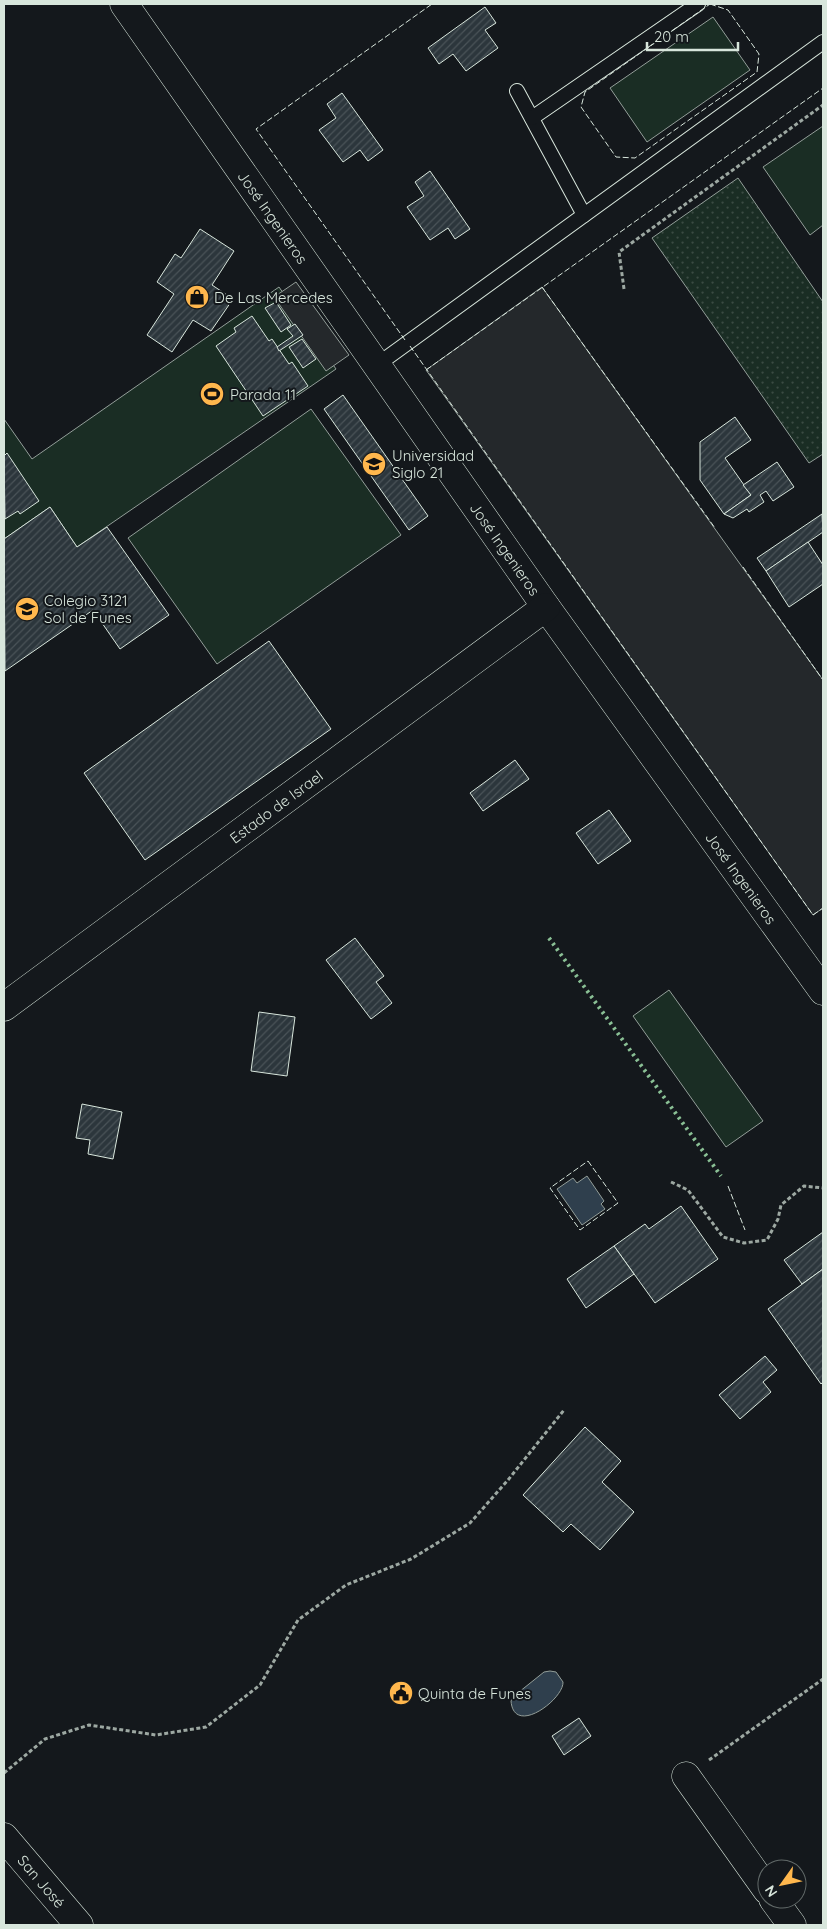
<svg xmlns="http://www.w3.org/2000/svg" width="827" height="1929" viewBox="0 0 827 1929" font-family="Quicksand,sans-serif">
  <defs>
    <pattern id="green-dots" width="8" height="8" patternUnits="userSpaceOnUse" patternTransform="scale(1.25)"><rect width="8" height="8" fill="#1a2d24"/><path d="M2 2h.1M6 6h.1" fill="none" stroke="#3b4b43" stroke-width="1.8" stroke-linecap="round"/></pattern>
    <pattern id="building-hatch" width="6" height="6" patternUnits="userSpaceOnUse" patternTransform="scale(1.25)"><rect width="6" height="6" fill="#2c363c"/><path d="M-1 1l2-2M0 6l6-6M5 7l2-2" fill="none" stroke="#4a5358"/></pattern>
  </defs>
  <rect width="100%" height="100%" fill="#14181c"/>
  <path fill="url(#green-dots)" stroke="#939e99" d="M 738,178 L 823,302 L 823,454 L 809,463 L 652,238 Z"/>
  <g fill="#1a2d24" stroke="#939e99">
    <path d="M 713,17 L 750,70 L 647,142 L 610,88 Z"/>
    <path d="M 823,126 L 823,225 L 810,235 L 763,167 Z"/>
    <path d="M 279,287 L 336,369 L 77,547 L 50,507 L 4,539 L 4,419 L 32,459 Z"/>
    <path d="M 311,409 L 401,535 L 217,664 L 128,538 Z"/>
    <path d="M 669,990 L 763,1121 L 726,1147 L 633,1016 Z"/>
  </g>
  <g fill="#24282b" stroke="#939e99">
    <path d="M 296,282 L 349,355 L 326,371 L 274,297 Z"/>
    <path d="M 542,287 L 823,680 L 823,908 L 813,915 L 426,370 Z"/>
  </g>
  <g fill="#2f3f4d" stroke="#939e99">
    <path d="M 587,1176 L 604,1201 L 601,1204 L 605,1209 L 582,1225 L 557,1189 L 573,1178 L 577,1183 Z"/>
    <path d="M 550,1671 L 556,1672 L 563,1682 C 564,1699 514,1737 511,1701 L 514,1696 L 544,1672 Z"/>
  </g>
  <g fill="url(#building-hatch)" stroke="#d8e6dc">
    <path d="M 485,7 L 496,23 L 485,30 L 498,48 L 466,71 L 453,54 L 439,64 L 428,48 Z"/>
    <path d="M 342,93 L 383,150 L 368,161 L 360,150 L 343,162 L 319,130 L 336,118 L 327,104 Z"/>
    <path d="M 430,171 L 470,229 L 455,239 L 448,228 L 430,240 L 407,207 L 424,196 L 415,182 Z"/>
    <path d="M 200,229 L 234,251 L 212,285 L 233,299 L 211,331 L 193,320 L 172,352 L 147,335 L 174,294 L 157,282 L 175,254 L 181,258 Z"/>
    <path d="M 276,302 L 291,325 L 281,332 L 265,308 Z"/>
    <path d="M 252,316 L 269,341 L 272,339 L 289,364 L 292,362 L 308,386 L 263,416 L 216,346 L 236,332 L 234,328 Z"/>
    <path d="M 295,324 L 303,335 L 279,351 L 277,347 L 293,336 L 287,329 Z"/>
    <path d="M 302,339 L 316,359 L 303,368 L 289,347 Z"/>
    <path d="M 343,395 L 428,516 L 409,530 L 324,409 Z"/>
    <path d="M 735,417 L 751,440 L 725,458 L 751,495 L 724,514 L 700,480 L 700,442 Z"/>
    <path d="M 7,453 L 39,501 L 20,514 L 18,511 L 5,519 L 4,456 Z"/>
    <path d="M 777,462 L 794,487 L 773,501 L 766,491 L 760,495 L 764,502 L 749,512 L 747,509 L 733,518 L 724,514 L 751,495 L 743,485 Z"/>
    <path d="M 50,507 L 77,547 L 107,527 L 169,615 L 120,649 L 93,610 L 5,671 L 4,539 Z"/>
    <path d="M 822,514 L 823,532 L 766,571 L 757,558 Z"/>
    <path d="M 808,542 L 823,565 L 823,584 L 789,607 L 766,571 Z"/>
    <path d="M 269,641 L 331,729 L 145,860 L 84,773 Z"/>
    <path d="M 515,760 L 529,779 L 483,811 L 470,793 Z"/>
    <path d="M 609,810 L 631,841 L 598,864 L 576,833 Z"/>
    <path d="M 355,938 L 384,976 L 376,982 L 392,1003 L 371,1019 L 326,960 Z"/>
    <path d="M 259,1012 L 295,1017 L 287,1076 L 251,1071 Z"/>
    <path d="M 82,1104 L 122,1112 L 113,1159 L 88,1154 L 90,1140 L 76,1138 Z"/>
    <path d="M 681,1206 L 718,1259 L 655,1303 L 614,1246 L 645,1224 L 649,1229 Z"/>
    <path d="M 823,1232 L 823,1269 L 802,1284 L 784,1260 Z"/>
    <path d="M 614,1246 L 634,1274 L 586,1308 L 567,1279 Z"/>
    <path d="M 823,1269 L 823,1382 L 821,1384 L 768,1309 Z"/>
    <path d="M 765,1356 L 777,1370 L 763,1382 L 771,1392 L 740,1419 L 719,1395 Z"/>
    <path d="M 585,1427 L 621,1461 L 602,1482 L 634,1512 L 600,1550 L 571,1524 L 563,1532 L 523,1495 Z"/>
    <path d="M 579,1718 L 591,1736 L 564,1755 L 552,1736 Z"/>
  </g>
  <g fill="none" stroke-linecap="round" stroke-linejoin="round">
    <g stroke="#d8e6dc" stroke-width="16">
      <g id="service">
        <path d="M 517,91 L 584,215"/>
        <path d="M 532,118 L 698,4"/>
        <path d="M 377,365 L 823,42"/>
      </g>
    </g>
    <g stroke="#d8e6dc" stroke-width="29">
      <g id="minor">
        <path id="s1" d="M 124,4 L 546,607 L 823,991"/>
        <path id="s2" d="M 4,1007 L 546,607"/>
        <path d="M 686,1776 L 767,1890"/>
        <path d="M 773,1899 L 792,1925"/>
      </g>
    </g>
    <g stroke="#d8e6dc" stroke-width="29">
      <g id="tertiary">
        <path id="s3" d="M 4,1837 L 79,1925"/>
      </g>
    </g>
    <g stroke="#9da8a2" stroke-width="3" stroke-dasharray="4 2.5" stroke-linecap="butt">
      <path d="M 624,289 L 619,252 L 823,105"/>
      <path d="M 671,1182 L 688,1190 L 723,1237 L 744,1243 L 767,1240 L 778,1219 L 781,1205 L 804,1186 L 823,1188"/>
      <path d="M 709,1760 L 823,1679"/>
      <path d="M 4,1773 L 45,1739 L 89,1725 L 156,1735 L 206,1727 L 260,1685 L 298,1620 L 346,1585 L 411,1559 L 470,1523 L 508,1480 L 564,1410"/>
    </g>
    <use href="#service" stroke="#14181c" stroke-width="14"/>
    <use href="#minor" stroke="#14181c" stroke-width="28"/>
    <use href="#tertiary" stroke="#14181c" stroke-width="28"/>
    <path stroke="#8ac095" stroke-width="4" stroke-dasharray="2.5 4" stroke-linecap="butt" d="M 549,938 L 721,1176"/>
    <g stroke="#d8e6dc" stroke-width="1" stroke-dasharray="6 2.5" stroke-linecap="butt">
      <path d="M 710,4 L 728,10 L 759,54 L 757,72 L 635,158 L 616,157 L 581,107 L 585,92 Z"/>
      <path d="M 542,287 L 715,528"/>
      <path d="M 405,340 L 256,129 L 432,4"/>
      <path d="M 410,346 L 813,915 L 823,908"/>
      <path d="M 426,370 L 823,88"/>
      <path d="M 743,567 L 823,680"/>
      <path d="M 588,1161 L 618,1203 L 580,1230 L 550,1188 Z"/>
      <path d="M 728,1186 L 745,1230"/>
    </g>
  </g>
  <defs>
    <g id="shop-disc" transform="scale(1.25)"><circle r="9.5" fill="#ffb74d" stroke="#14181c"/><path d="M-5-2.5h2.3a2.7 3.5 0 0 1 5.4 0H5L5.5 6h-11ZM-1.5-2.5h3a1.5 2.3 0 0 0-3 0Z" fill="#111"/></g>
    <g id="stadium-disc" transform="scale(1.25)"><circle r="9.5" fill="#ffb74d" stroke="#14181c"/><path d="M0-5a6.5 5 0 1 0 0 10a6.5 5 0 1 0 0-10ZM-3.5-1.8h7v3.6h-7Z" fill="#111"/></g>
    <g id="university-disc" transform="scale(1.25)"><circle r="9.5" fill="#ffb74d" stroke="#14181c"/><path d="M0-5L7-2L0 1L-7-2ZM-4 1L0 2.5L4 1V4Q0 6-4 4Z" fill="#111"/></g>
    <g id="school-disc" transform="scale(1.25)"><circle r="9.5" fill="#ffb74d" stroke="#14181c"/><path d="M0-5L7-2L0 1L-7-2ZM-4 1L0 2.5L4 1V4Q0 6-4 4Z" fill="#111"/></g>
    <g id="civic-disc" transform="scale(1.25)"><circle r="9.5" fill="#ffb74d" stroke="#14181c"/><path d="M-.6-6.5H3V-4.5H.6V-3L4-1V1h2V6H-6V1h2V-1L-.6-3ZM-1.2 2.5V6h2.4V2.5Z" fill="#111"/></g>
  </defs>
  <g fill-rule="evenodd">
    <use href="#shop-disc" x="197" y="297"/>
    <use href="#stadium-disc" x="212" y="394"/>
    <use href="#university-disc" x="374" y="464"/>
    <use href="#school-disc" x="27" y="609"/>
    <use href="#civic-disc" x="401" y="1693"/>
  </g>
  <g text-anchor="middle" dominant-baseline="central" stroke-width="4" stroke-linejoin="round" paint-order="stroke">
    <g font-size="15" fill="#d8e6dc" stroke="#14181c">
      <text stroke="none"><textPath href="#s1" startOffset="260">José Ingenieros</textPath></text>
      <text stroke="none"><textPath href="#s1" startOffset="665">José Ingenieros</textPath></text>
      <text stroke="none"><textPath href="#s2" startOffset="338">Estado de Israel</textPath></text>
      <text stroke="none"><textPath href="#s1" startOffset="1070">José Ingenieros</textPath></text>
      <text stroke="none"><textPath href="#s3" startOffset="58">San José</textPath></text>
    </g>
    <g font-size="15" fill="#d8e6dc" stroke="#14181c" text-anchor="start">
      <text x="214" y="297">De Las Mercedes</text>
      <text x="230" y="394">Parada 11</text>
      <text x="392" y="455">Universidad<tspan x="392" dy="17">Siglo 21</tspan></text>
      <text x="44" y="600">Colegio 3121<tspan x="44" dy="17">Sol de Funes</tspan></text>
      <text x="418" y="1693">Quinta de Funes</text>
    </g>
  </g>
  <rect width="827" height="1929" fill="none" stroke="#d8e6dc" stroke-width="10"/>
  <g transform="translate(782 1884) rotate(237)"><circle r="24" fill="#14181c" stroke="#626a69"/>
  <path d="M0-4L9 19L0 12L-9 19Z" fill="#ffb74d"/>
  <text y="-8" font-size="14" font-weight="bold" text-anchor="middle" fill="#d8e6dc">N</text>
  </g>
  <path d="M647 42v8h91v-8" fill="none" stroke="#d8e6dc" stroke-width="2.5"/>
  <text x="654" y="42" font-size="15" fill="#d8e6dc" stroke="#14181c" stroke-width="4" paint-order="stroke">20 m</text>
</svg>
